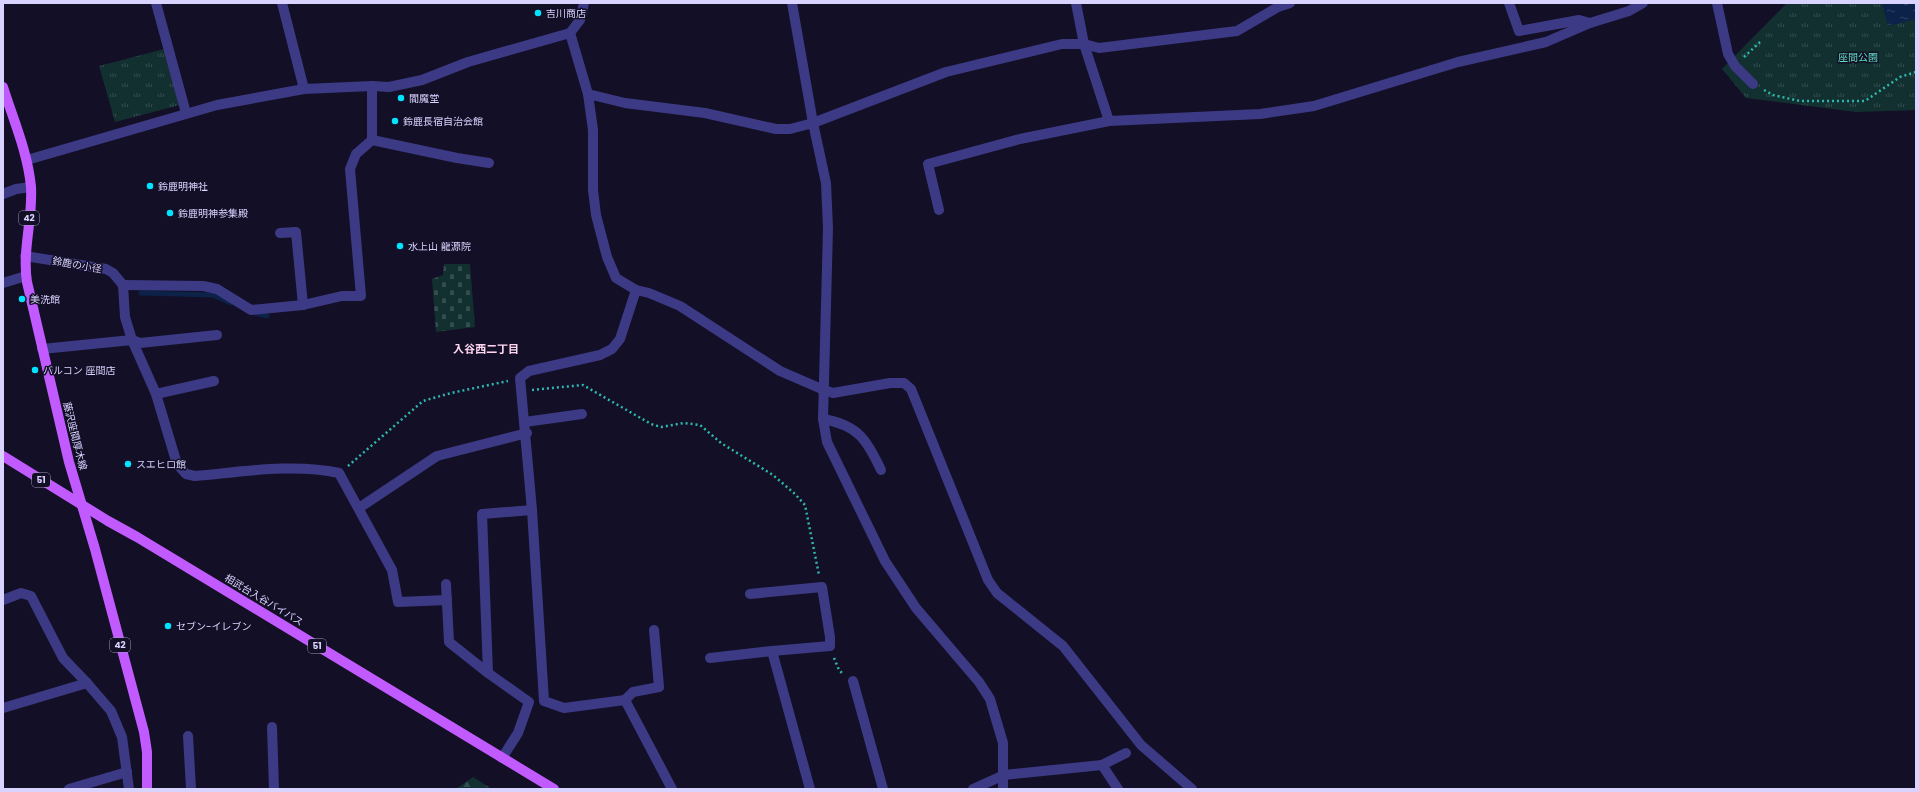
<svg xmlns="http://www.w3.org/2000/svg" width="1919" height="792" viewBox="0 0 1919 792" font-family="Poppins,'Noto Sans JP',sans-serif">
  <defs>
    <pattern id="forest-firs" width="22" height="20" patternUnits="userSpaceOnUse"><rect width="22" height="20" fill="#12302f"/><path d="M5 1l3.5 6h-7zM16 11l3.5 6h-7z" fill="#344d4e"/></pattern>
    <pattern id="cemetery-stones" width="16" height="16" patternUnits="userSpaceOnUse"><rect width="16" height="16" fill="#12302f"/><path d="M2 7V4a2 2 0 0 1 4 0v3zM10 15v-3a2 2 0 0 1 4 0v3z" fill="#344d4e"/></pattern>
    <pattern id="park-tufts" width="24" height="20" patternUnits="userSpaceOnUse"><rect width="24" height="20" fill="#12302f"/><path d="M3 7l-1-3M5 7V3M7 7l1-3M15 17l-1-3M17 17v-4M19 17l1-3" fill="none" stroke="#344d4e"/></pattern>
    <pattern id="water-ripples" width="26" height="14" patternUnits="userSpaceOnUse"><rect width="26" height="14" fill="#0c2248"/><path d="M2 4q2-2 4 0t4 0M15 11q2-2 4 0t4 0" fill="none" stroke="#2f4163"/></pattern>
  </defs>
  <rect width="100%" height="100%" fill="#130f26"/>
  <path fill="url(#forest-firs)" d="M 473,777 L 492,789 L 456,789 Z"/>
  <path fill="url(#cemetery-stones)" d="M 444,264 L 470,264 L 475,327 L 436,332 L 432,279 L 443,275 Z"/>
  <g fill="url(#park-tufts)">
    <path d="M 1787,3 L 1916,3 L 1916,110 L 1856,112 L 1746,98 L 1722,69 Z"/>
    <path d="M 164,49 L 180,105 L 115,122 L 99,66 Z"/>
  </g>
  <path fill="url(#water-ripples)" d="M 1882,3 L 1916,3 L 1916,19 L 1888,26 Z"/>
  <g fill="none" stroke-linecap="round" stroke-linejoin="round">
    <g stroke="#0c2248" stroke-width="5">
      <path d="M 141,293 L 213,295 L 231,303"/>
      <path d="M 251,312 L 267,316"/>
    </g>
    <g stroke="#2fb8b0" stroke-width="2.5" stroke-dasharray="2 3" stroke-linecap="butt">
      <path d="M 1744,57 L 1760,42"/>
      <path d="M 1764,90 L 1773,95 L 1800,101 L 1865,101 L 1900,77 L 1916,72"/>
      <path d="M 532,390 L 583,385 L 651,424 L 661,427 L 684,423 L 700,425 L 721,443 L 773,475 L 795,494 L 805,505 L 819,575"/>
      <path d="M 348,466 L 423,401 L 451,393 L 508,381"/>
      <path d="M 834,658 L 839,670 L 843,674"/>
    </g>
    <g stroke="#3d3a85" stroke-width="10">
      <path d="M 156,3 L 186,113"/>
      <path d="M 282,3 L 304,89"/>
      <path d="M 792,3 L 813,123 L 826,183 L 828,228 L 823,419 L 827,442 L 885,561 L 916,608 L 979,682 L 990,699 L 1003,743 L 1003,789"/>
      <path d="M 1076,3 L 1084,44 L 1109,121"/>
      <path d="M 1509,3 L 1519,31 L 1579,20 L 1590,23"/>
      <path d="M 1717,3 L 1728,54 L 1735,66 L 1753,84"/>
      <path d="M 570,33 L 588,94 L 593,130 L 593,190 L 596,215 L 607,257 L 616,278 L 636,290 L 649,293 L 680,306 L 780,371 L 824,390 L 833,393 L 890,383 L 904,383 L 911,389 L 988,580 L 997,593 L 1063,646 L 1141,745 L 1192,789"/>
      <path d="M 588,94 L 625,103 L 705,113 L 776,129 L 790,129 L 813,123 L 946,72 L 1062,44 L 1084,44 L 1099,48 L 1237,31 L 1278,7 L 1290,3"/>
      <path d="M 372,140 L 457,158 L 489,163"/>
      <path d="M 27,160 L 217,105 L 304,89 L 372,86 L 389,87 L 422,80 L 468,62 L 570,33 L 580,20 L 584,3"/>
      <path d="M 3,194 L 16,189 L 31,187"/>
      <path d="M 939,210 L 928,164 L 1020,139 L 1109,121 L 1260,114 L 1314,106 L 1458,62 L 1546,42 L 1590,23 L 1629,11 L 1643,3"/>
      <path d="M 280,233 L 296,232 L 303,305"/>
      <path d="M 25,256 L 106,269 L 113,273 L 123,285"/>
      <path d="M 3,283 L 26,276"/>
      <path d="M 123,285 L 125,317 L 132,340 L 156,394 L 177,464 L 186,474 L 195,476 C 242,472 293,463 339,473 L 392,570 L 398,602 L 447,600"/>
      <path d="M 123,285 L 203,286 L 217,289 L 251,310 L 303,305 L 342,296 L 361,296 L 350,169 L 356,154 L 372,140 L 372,86"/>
      <path d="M 636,290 L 620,339 L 612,349 L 600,355 L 529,371 L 520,378 L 532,510 L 544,701 L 564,708 L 625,700 L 672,789"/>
      <path d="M 42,349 L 132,340 L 140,343 L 217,335"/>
      <path d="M 156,394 L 214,381"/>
      <path d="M 823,419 C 858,425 867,440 881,470"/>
      <path d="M 525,422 L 582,414"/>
      <path d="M 359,508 L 437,456 L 527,433"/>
      <path d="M 446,584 L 449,642 L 488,673 L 529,702 L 518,733 L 502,758"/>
      <path d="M 750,594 L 822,587 L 830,637 L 830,646 L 772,651 L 810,789"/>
      <path d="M 3,600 L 21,593 L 31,596 L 63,658 L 87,683 L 111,711 L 122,737 L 129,789"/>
      <path d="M 710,658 L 772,651"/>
      <path d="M 488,673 L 482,514 L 532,510"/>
      <path d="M 853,681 L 883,789"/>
      <path d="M 625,700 L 633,692 L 659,687 L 654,630"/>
      <path d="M 3,708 L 87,683"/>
      <path d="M 272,727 L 274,789"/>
      <path d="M 188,736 L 191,789"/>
      <path d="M 1102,765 L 1118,789"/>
      <path d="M 69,789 L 127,772"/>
      <path d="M 973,789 L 1004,775 L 1102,765 L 1126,753"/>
    </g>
    <g stroke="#c25bff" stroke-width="10">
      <path d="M 3,87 C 13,119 28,153 31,187 C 33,219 22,250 27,282 L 69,462 L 95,549 L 144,732 L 147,752 L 147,789"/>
      <path d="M 3,456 L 108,521 L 137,537 L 554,789"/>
    </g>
  </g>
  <g fill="#00e5ff" stroke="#130f26" stroke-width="1.5">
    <circle cx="538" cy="13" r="4"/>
    <circle cx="401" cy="98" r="4"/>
    <circle cx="395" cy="121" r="4"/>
    <circle cx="150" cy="186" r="4"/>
    <circle cx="170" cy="213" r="4"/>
    <circle cx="400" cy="246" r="4"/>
    <circle cx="22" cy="299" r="4"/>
    <circle cx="35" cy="370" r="4"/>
    <circle cx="128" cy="464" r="4"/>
    <circle cx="168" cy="626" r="4"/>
  </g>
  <g text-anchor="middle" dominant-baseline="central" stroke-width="3" stroke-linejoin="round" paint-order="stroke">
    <g fill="#130f26" stroke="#9e99be" stroke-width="1">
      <rect x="19" y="211" width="20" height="14" rx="3"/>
      <rect x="32" y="473" width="18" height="14" rx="3"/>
      <rect x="110" y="638" width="20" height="14" rx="3"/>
      <rect x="308" y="639" width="18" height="14" rx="3"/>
    </g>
    <g font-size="9" font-weight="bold" fill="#d9d4ff">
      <text x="29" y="218">42</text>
      <text x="41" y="480">51</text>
      <text x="120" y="645">42</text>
      <text x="317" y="646">51</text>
    </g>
    <g font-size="10" fill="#d9d4ff" stroke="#130f26" text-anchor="start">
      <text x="546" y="13">吉川商店</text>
      <text x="409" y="98">閻魔堂</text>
      <text x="403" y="121">鈴鹿長宿自治会館</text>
      <text x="158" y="186">鈴鹿明神社</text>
      <text x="178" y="213">鈴鹿明神参集殿</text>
      <text x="408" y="246">水上山 龍源院</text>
      <text x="30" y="299">美洗館</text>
      <text x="43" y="370">バルコン 座間店</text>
      <text x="136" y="464">スエヒロ館</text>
      <text x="176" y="626">セブン-イレブン</text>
    </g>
    <g font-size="10" fill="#5fe0c0" stroke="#130f26">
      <text x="1858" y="57">座間公園</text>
    </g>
    <g font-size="10" fill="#d9d4ff" stroke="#130f26">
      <text transform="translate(77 265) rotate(10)">鈴鹿の小径</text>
      <text transform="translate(75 436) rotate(76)">藤沢座間厚木線</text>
      <text transform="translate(264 600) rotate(31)">相武台入谷バイパス</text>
    </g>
    <g font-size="11" font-weight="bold" fill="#ffd6f0" stroke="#130f26">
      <text x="486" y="349">入谷西二丁目</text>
    </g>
  </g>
  <rect width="1919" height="792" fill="none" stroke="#d9d4ff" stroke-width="8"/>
</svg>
